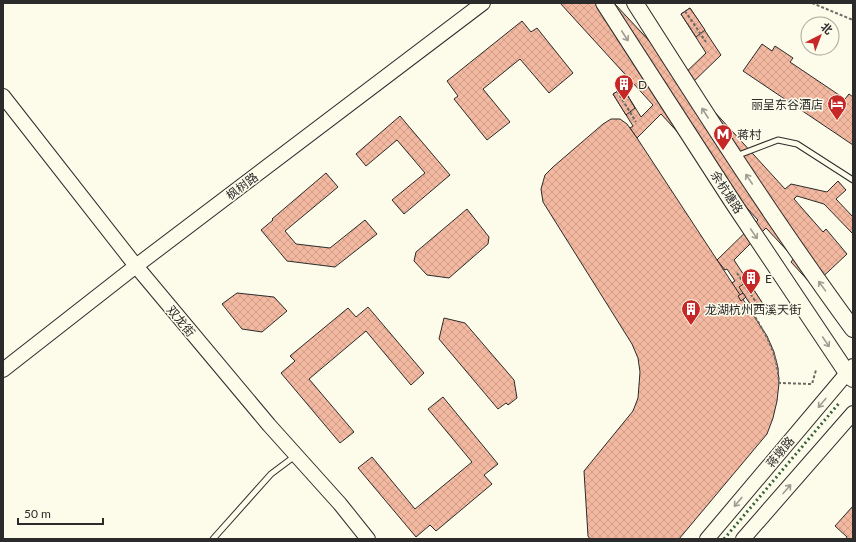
<svg xmlns="http://www.w3.org/2000/svg" width="856" height="542" viewBox="0 0 856 542" font-family="Lato,'Noto Sans SC',sans-serif">
  <defs>
    <pattern id="building-cross-hatch" width="8" height="8" patternUnits="userSpaceOnUse"><rect width="8" height="8" fill="#f2b8a0"/><path d="M0 0l8 8M0 8l8-8" fill="none" stroke="#d09e8a"/></pattern>
  </defs>
  <rect width="100%" height="100%" fill="#fdfbea"/>
  <g fill="url(#building-cross-hatch)" stroke="#2b2b2b">
    <path d="M 560,3 L 614,3 L 682,76 L 706,53 L 681,14 L 690,8 L 721,55 L 690,85 L 785,189 L 791,184 L 827,192 L 838,181 L 846,190 L 836,199 L 853,217 L 853,234 L 824,204 L 797,196 L 794,199 L 823,232 L 826,229 L 847,254 L 813,286 L 791,262 L 794,258 L 766,228 L 734,260 L 763,304 L 754,310 L 746,297 L 741,301 L 730,284 L 735,281 L 727,269 L 725,270 L 717,260 L 758,220 L 661,114 L 637,138 L 630,128 L 633,126 L 613,94 L 623,88 L 641,117 L 653,105 Z"/>
    <path d="M 690,8 L 705,30 L 696,37 L 681,14 Z"/>
    <path d="M 522,21 L 531,32 L 537,28 L 573,73 L 549,93 L 520,59 L 483,89 L 510,122 L 487,140 L 454,99 L 458,96 L 447,81 Z"/>
    <path d="M 762,44 L 772,51 L 775,46 L 793,58 L 790,62 L 845,99 L 849,94 L 853,97 L 853,145 L 743,71 Z"/>
    <path d="M 623,88 L 635,108 L 626,115 L 613,94 Z"/>
    <path d="M 400,116 L 450,175 L 404,214 L 392,200 L 425,173 L 397,140 L 366,166 L 356,154 Z"/>
    <path d="M 611,119 L 620,119 L 627,124 L 637,138 L 767,336 L 774,352 L 778,368 L 779,383 L 777,401 L 773,418 L 767,434 L 679,539 L 590,539 L 588,536 L 584,471 L 633,411 L 638,398 L 640,372 L 638,358 L 632,344 L 543,202 L 541,189 L 545,175 L 553,167 L 603,124 Z"/>
    <path d="M 326,173 L 338,187 L 285,231 L 296,244 L 330,248 L 365,220 L 377,234 L 335,267 L 287,261 L 261,230 L 273,220 L 272,219 Z"/>
    <path d="M 467,209 L 489,237 L 488,244 L 449,278 L 427,275 L 414,261 L 416,252 Z"/>
    <path d="M 748,281 L 763,304 L 754,310 L 739,287 Z"/>
    <path d="M 237,293 L 274,297 L 287,311 L 262,332 L 242,329 L 222,304 Z"/>
    <path d="M 743,293 L 746,297 L 741,301 L 738,296 Z"/>
    <path d="M 368,307 L 424,373 L 411,385 L 366,331 L 309,379 L 354,432 L 340,443 L 281,373 L 295,361 L 290,356 L 348,308 L 356,317 Z"/>
    <path d="M 444,318 L 465,323 L 514,380 L 517,398 L 508,405 L 506,403 L 498,409 L 439,339 Z"/>
    <path d="M 443,397 L 498,464 L 484,475 L 492,484 L 436,531 L 430,525 L 416,537 L 358,468 L 372,457 L 415,509 L 472,462 L 428,409 Z"/>
    <path d="M 853,506 L 853,539 L 846,539 L 847,537 L 835,526 Z"/>
  </g>
  <g fill="none" stroke-linecap="round" stroke-linejoin="round">
    <g stroke="#2b2b2b" stroke-width="7">
      <g id="lane">
        <path d="M 736,156 L 778,140 L 797,144 L 853,180"/>
        <path d="M 213,539 L 271,474 L 295,456"/>
      </g>
    </g>
    <g stroke="#2b2b2b" stroke-width="16">
      <g id="secondary">
        <path d="M 3,96 L 136,266 L 269,425 L 340,504 L 368,539"/>
        <path d="M 3,370 L 136,266 L 483,3"/>
        <path d="M 707,539 L 853,366"/>
        <path d="M 743,539 L 853,413"/>
      </g>
    </g>
    <g stroke="#2b2b2b" stroke-width="18">
      <g id="primary">
        <path d="M 604,3 L 732,201 L 847,373 L 853,379"/>
        <path d="M 635,3 C 705,113 776,224 853,329"/>
      </g>
    </g>
    <g stroke="#6a6964" stroke-width="2" stroke-dasharray="3 2" stroke-linecap="butt">
      <path d="M 812,3 L 853,20"/>
      <path d="M 685,11 L 706,42"/>
      <path d="M 617,91 L 636,122"/>
      <path d="M 737,273 L 761,310 L 754,315 C 769,340 777,354 779,383 L 812,384 L 816,370"/>
    </g>
    <use href="#lane" stroke="#fdfbea" stroke-width="5"/>
    <use href="#secondary" stroke="#fdfbea" stroke-width="14"/>
    <use href="#primary" stroke="#fdfbea" stroke-width="16"/>
    <path stroke="#34623c" stroke-width="3" stroke-dasharray="2 3" stroke-linecap="butt" d="M 724,539 L 840,402"/>
  </g>
  <defs><path id="oneway-shaft" d="M-6 0H5M1.5-3L5.5 0L1.5 3" fill="none" stroke-width="1.6" stroke-linecap="round" stroke-linejoin="round"/></defs>
  <g stroke="#9e9d94">
    <use href="#oneway-shaft" transform="translate(625 36) rotate(57)"/>
    <use href="#oneway-shaft" transform="translate(705 113) rotate(-123)"/>
    <use href="#oneway-shaft" transform="translate(749 179) rotate(-124)"/>
    <use href="#oneway-shaft" transform="translate(754 234) rotate(56)"/>
    <use href="#oneway-shaft" transform="translate(822 286) rotate(-126)"/>
    <use href="#oneway-shaft" transform="translate(826 342) rotate(56)"/>
    <use href="#oneway-shaft" transform="translate(822 403) rotate(130)"/>
    <use href="#oneway-shaft" transform="translate(787 489) rotate(-49)"/>
    <use href="#oneway-shaft" transform="translate(738 502) rotate(130)"/>
  </g>
  <defs>
    <g id="building-pin" transform="scale(1)"><path d="M0 17L-7.5 6A9.5 9.5 0 1 1 7.5 6Z" fill="#c62828" stroke="#fdfbea"/><path d="M-4-6H4V6H1V3H-1V6H-4ZM-2.5-4.3h1.7v1.8h-1.7ZM.8-4.3h1.7v1.8H.8ZM-2.5-1h1.7V.8h-1.7ZM.8-1h1.7V.8H.8Z" fill="#fff"/></g>
    <g id="hotel-pin" transform="scale(1)"><path d="M0 17L-7.5 6A9.5 9.5 0 1 1 7.5 6Z" fill="#c62828" stroke="#fdfbea"/><path d="M-6-4.5h1.5V1H6V5H4.5V3h-9V5H-6ZM-4 0a1.8 1.8 0 1 1 3.6 0ZM.5 0V-2.5h3Q6-2.5 6 0Z" fill="#fff"/></g>
    <g id="metro-pin" transform="scale(1)"><path d="M0 17L-7.5 6A9.5 9.5 0 1 1 7.5 6Z" fill="#c62828" stroke="#fdfbea"/><path d="M-5.5 5V-5H-3L0 0L3-5H5.5V5H3V-.5L0 4L-3-.5V5Z" fill="#fff"/></g>
  </defs>
  <g fill-rule="evenodd">
    <use href="#building-pin" x="624" y="84"/>
    <use href="#hotel-pin" x="837" y="104"/>
    <use href="#metro-pin" x="723" y="134"/>
    <use href="#building-pin" x="751" y="278"/>
    <use href="#building-pin" x="691" y="309"/>
  </g>
  <g text-anchor="middle" dominant-baseline="central" stroke-width="3" stroke-linejoin="round" paint-order="stroke">
    <g font-size="12" fill="#2b2b2b" stroke="#fdfbea" text-anchor="start">
      <text x="638" y="84">D</text>
      <text x="823" y="104" text-anchor="end">丽呈东谷酒店</text>
      <text x="737" y="134">蒋村</text>
      <text x="765" y="278">E</text>
      <text x="705" y="309">龙湖杭州西溪天街</text>
    </g>
    <g font-size="12" fill="#2b2b2b" stroke="#fdfbea">
      <text transform="translate(242 186) rotate(-37)">枫树路</text>
      <text transform="translate(727 192) rotate(57)">余杭塘路</text>
      <text transform="translate(181 321) rotate(50)">双龙街</text>
      <text transform="translate(780 452) rotate(-50)">蒋墩路</text>
    </g>
  </g>
  <rect width="856" height="542" fill="none" stroke="#2b2b2b" stroke-width="8"/>
  <g transform="translate(820 36) rotate(42)"><circle r="19" fill="#fdfbea" stroke="#a9a89e"/>
  <path d="M0-3L7 15L0 10L-7 15Z" fill="#c62828"/>
  <text y="-6" font-size="11" font-weight="bold" text-anchor="middle" fill="#2b2b2b">北</text>
  </g>
  <path d="M18 518v6h85v-6" fill="none" stroke="#2b2b2b" stroke-width="2"/>
  <text x="24" y="518" font-size="12" fill="#2b2b2b" stroke="#fdfbea" stroke-width="3" paint-order="stroke">50 m</text>
</svg>
